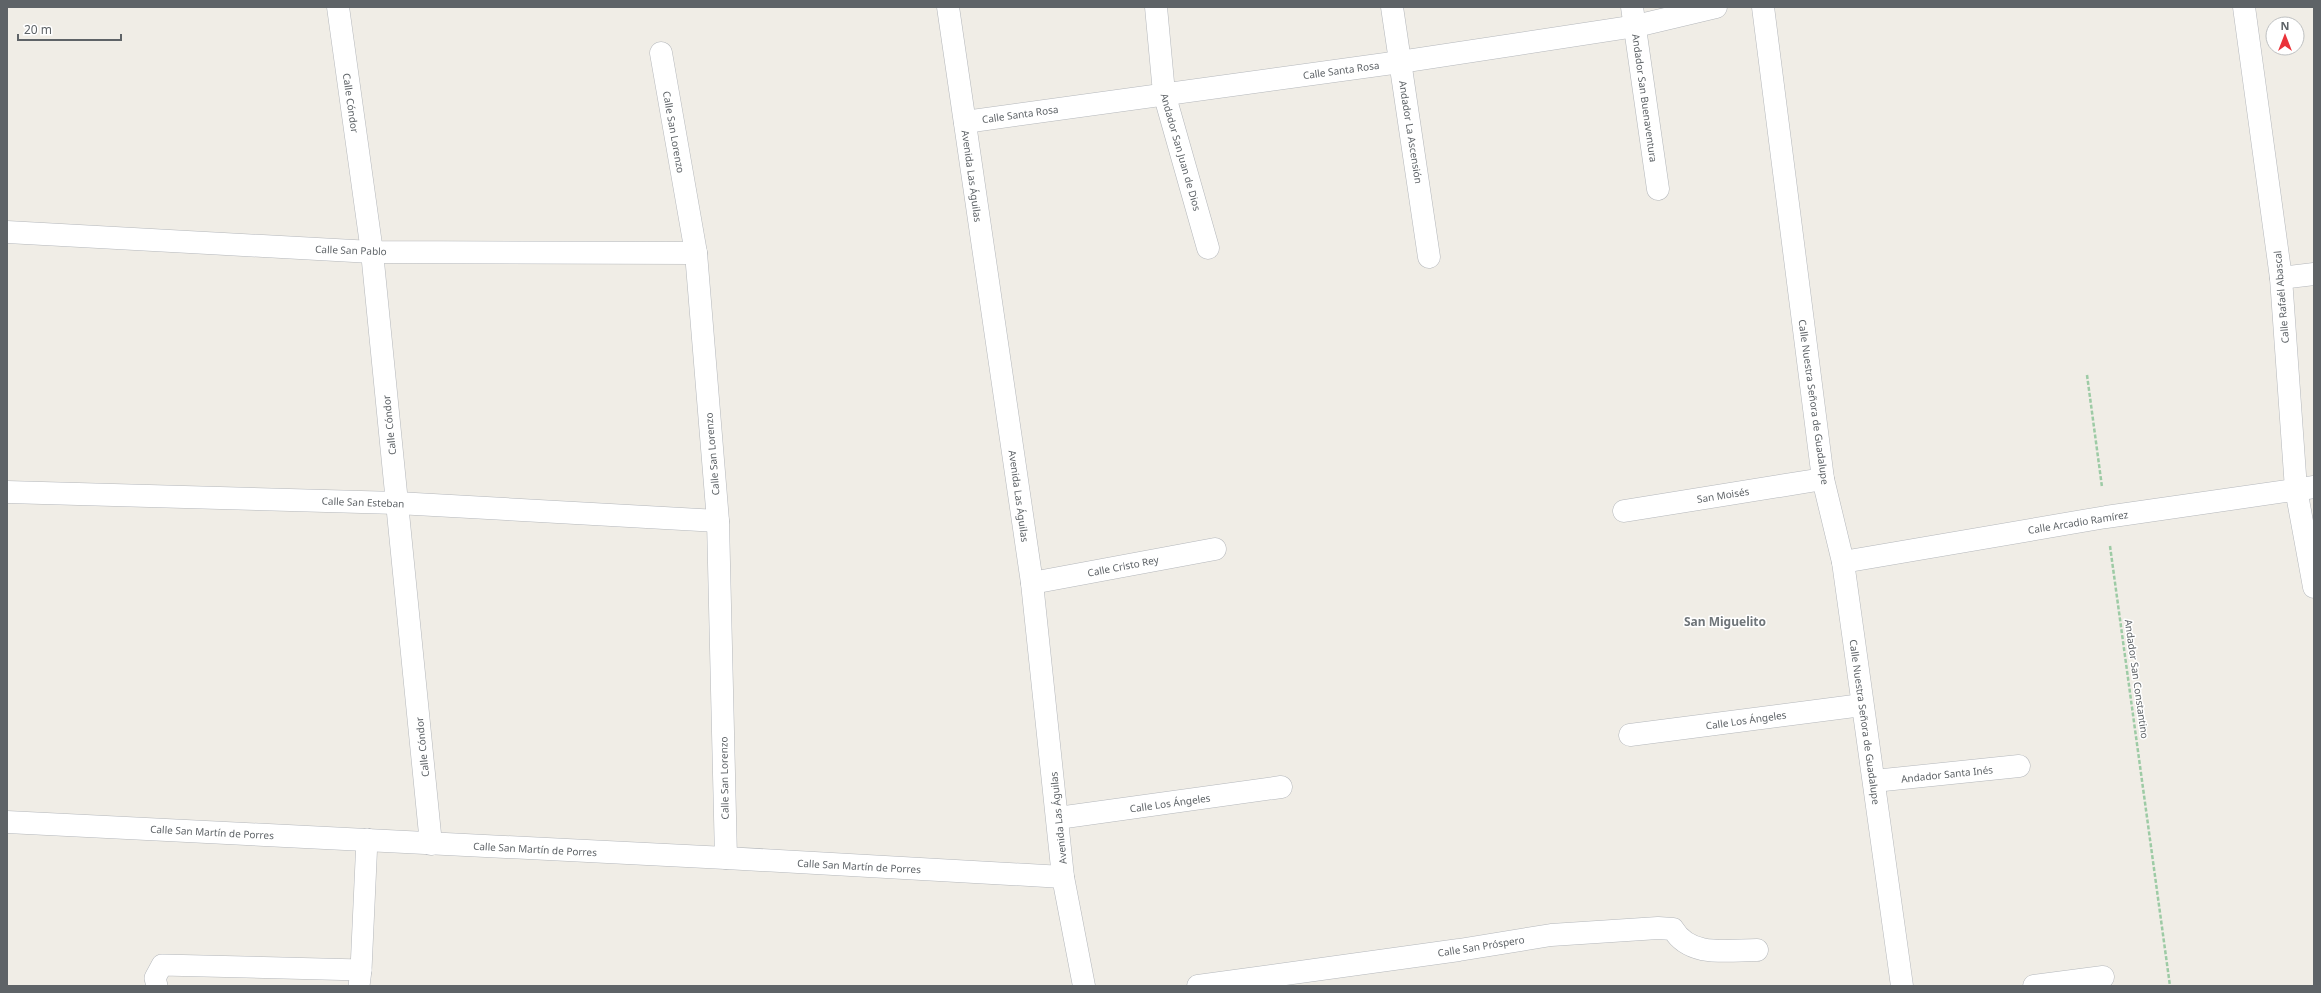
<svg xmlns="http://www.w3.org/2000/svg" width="2321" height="993" viewBox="0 0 2321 993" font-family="'Noto Sans',sans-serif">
  <rect width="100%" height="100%" fill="#f0ede6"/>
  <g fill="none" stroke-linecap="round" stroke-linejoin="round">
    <g stroke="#b4b7bb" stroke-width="22">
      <g id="lane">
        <path d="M 361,970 L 367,839"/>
        <path d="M 157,986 L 155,978 L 162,965 L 361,970 L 359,986"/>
      </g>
    </g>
    <g stroke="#b4b7bb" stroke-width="23">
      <g id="street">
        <path d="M 338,7 L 372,252 L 431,844"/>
        <path d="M 948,7 L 1032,583 L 1063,877 L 1084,986"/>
        <path d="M 1156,7 L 1164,93 L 1208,248"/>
        <path d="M 1392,7 L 1429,257"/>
        <path d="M 1632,7 L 1658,189"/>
        <path d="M 1763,7 L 1823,479 L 1843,562 L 1902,986"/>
        <path d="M 2244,7 L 2281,278 L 2296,489 L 2314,587"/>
        <path d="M 661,53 L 696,253 L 718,521 L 726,858"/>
        <path d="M 965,122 L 1400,62 L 1636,26 L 1716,7"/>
        <path d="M 7,232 L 372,252 L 696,253"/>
        <path d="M 2281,278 L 2314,274"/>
        <path d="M 7,492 L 397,503 L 718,521"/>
        <path d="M 1624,511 L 1823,479"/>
        <path d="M 1843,562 L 2106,517 L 2314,487"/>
        <path d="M 1032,583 L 1215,549"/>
        <path d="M 1630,735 L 1862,705"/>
        <path d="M 1874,781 L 2019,766"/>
        <path d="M 1058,818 L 1281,787"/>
        <path d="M 7,822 L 726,858 L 1063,877"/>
        <path d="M 1198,986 L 1459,950 L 1551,935 L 1658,928 L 1673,929 C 1690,958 1728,950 1757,950"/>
        <path d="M 2034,986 L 2103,977"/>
      </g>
    </g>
    <g stroke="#9dcba5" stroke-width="2.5" stroke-dasharray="4 2" stroke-linecap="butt">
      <path d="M 2087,375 L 2102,487"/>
      <path d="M 2110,546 L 2170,986"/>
    </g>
    <use href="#lane" stroke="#fff" stroke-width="21"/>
    <use href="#street" stroke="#fff" stroke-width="22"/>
  </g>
  <g text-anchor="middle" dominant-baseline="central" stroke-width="3" stroke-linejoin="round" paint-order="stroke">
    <g font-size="10" fill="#5e6367" stroke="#fff">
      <text transform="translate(1341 70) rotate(-8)">Calle Santa Rosa</text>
      <text transform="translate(1645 98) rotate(82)">Andador San Buenaventura</text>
      <text transform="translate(351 103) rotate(82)">Calle Cóndor</text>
      <text transform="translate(1020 114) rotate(-8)">Calle Santa Rosa</text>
      <text transform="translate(674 132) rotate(80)">Calle San Lorenzo</text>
      <text transform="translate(1411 132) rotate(81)">Andador La Ascensión</text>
      <text transform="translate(1181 152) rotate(74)">Andador San Juan de Dios</text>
      <text transform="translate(972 176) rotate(82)">Avenida Las Águilas</text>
      <text transform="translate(351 250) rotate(2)">Calle San Pablo</text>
      <text transform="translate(2281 297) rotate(-95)">Calle Rafaél Abascal</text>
      <text transform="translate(1814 402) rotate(82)">Calle Nuestra Señora de Guadalupe</text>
      <text transform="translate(389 425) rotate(-96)">Calle Cóndor</text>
      <text transform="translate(712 454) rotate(-95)">Calle San Lorenzo</text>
      <text transform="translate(1723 495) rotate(-9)">San Moisés</text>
      <text transform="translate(1019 496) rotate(82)">Avenida Las Águilas</text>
      <text transform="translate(363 502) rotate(2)">Calle San Esteban</text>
      <text transform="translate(2078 522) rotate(-9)">Calle Arcadio Ramírez</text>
      <text transform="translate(1123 566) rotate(-11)">Calle Cristo Rey</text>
      <text transform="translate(2137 679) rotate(82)">Andador San Constantino</text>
      <text transform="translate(1746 720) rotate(-8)">Calle Los Ángeles</text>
      <text transform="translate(1865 722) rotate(82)">Calle Nuestra Señora de Guadalupe</text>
      <text transform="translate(422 747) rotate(-96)">Calle Cóndor</text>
      <text transform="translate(1947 774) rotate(-6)">Andador Santa Inés</text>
      <text transform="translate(724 778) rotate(-91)">Calle San Lorenzo</text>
      <text transform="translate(1170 803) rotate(-8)">Calle Los Ángeles</text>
      <text transform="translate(1058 818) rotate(-96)">Avenida Las Águilas</text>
      <text transform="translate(212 832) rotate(3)">Calle San Martín de Porres</text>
      <text transform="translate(535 849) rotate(3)">Calle San Martín de Porres</text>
      <text transform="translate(859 866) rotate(3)">Calle San Martín de Porres</text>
      <text transform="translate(1481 946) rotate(-9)">Calle San Próspero</text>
    </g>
    <g font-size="12" font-weight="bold" fill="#6f7579" stroke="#fff">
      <text x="1725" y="621">San Miguelito</text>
    </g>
  </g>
  <rect width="2321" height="993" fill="none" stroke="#5e6367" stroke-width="16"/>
  <g transform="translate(2285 36)"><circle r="19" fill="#ffffff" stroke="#bfc1c2"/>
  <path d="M0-3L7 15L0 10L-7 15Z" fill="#ea3239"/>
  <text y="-6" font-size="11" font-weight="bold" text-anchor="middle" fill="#5e6367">N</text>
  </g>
  <path d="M18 34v6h103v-6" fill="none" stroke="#5e6367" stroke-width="2"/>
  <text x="24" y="34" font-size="12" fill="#5e6367" stroke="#ffffff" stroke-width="3" paint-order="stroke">20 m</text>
</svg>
